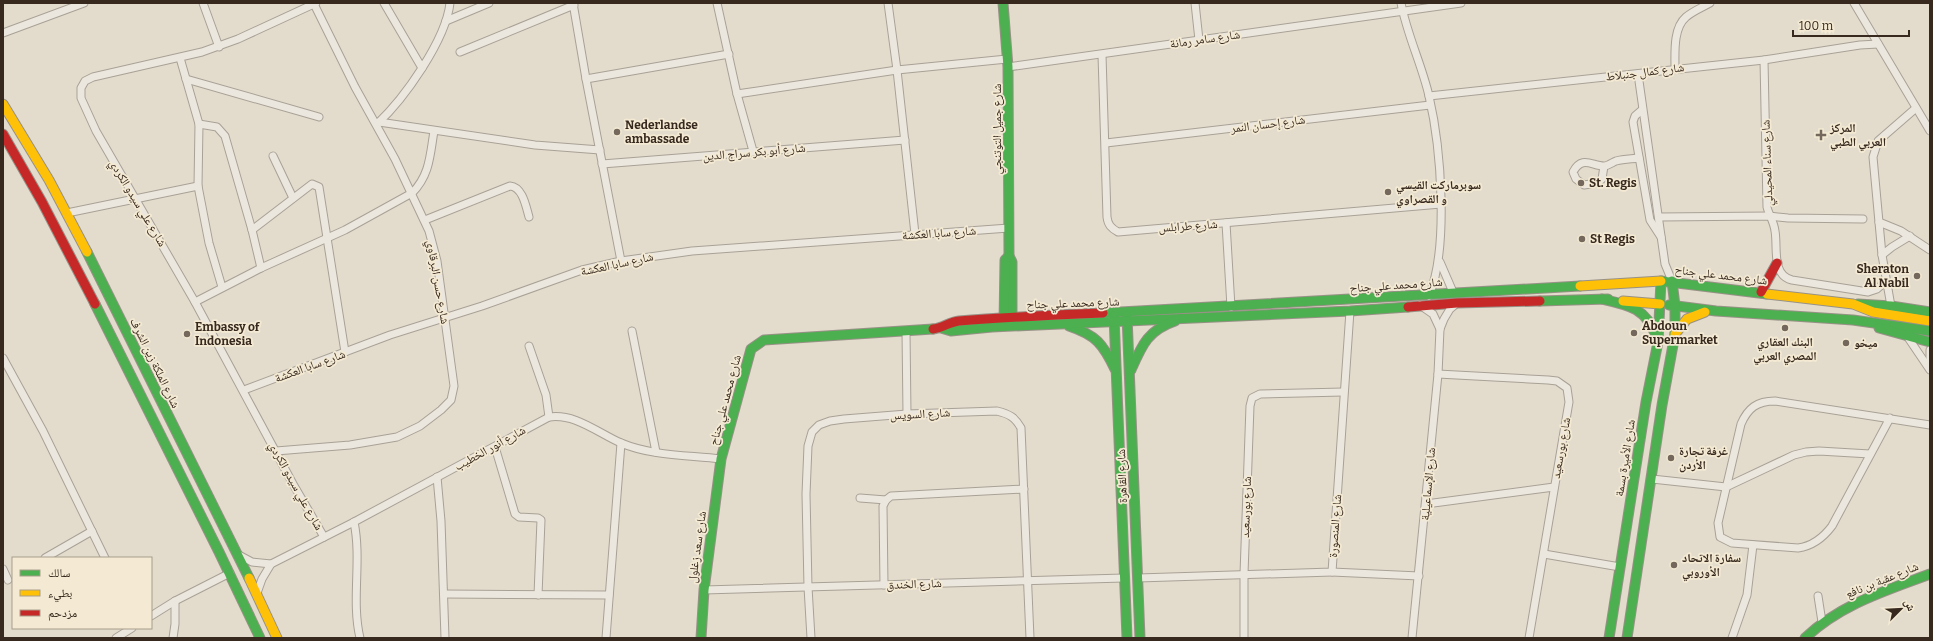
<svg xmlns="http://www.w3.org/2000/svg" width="1933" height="641" viewBox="0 0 1933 641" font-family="Bitter,'Noto Naskh Arabic',serif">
  <rect width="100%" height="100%" fill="#e3dccd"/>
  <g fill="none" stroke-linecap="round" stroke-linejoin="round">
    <g stroke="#a8a196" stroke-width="9">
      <g id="street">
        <path d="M 203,3 L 219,47"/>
        <path d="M 316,3 L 238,39 L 202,52 L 93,77 L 85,81 L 81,88 L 81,98 L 96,131 L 195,302 L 293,484 L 324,537"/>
        <path d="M 384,3 L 422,68"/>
        <path d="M 573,3 L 586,79 L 621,261"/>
        <path d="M 717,3 L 737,94 L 753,151"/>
        <path d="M 888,3 L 897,70 L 915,234"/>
        <path d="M 1195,3 L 1199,40"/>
        <path d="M 1401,3 C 1407,35 1422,65 1429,96 C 1441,148 1449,247 1429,296"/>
        <path d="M 1854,3 L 1930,131"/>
        <path d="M 446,21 L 489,3"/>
        <path d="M 3,33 L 84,3"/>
        <path d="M 460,52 L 574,5"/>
        <path d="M 1102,55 L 1107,217 C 1108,225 1111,228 1118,232 L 1441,204"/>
        <path d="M 180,58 L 199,124 L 198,186 L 209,243 L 222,287"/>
        <path d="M 1764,60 L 1767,207 C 1769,215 1774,222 1775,231 C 1778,247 1771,275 1792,280 L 1868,292 L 1877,289 L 1886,281"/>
        <path d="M 1008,67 L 1461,3"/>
        <path d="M 1675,68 C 1675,53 1673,28 1686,17 C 1693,11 1703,7 1710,3"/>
        <path d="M 1638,74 L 1665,264 L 1672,281"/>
        <path d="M 186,79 L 319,117"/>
        <path d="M 586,79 L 729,54"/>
        <path d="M 737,94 L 897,70 L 1007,59"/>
        <path d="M 1429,96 L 1764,60 L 1860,45 L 1878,44"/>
        <path d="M 1642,110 L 1635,116 L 1633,122 L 1650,220 L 1661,237"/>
        <path d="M 379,122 L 535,145 L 600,150"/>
        <path d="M 199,124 L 217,127 L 225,136 L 252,230 L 261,268"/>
        <path d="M 377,124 C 404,99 446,40 450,3"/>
        <path d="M 1106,143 L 1430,105"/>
        <path d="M 273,156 L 293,198"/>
        <path d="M 602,164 L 905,140"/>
        <path d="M 1604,166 L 1602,179 L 1597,183 L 1584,185 L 1576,179 L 1573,172 C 1582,155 1592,166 1604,166 C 1608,166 1613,162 1616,161 C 1624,159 1632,159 1639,158"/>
        <path d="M 67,213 L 198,186"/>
        <path d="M 1659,217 L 1769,216 L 1788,218 L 1863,219"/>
        <path d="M 425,220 L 510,186 C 523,187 526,207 529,217"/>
        <path d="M 1879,222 L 1901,231 L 1930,250"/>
        <path d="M 1226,223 L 1231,307"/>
        <path d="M 252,230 L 312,184 L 319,187 L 345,352"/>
        <path d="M 1882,255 L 1892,247 L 1910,236"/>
        <path d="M 1440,262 L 1453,292"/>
        <path d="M 195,302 L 261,268 L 345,230 L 412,193 C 430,175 430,155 434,131"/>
        <path d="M 1420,305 L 1433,314 L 1440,329"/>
        <path d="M 1891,306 L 1882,255 L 1873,157 L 1878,141 L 1916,108"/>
        <path d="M 632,331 L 656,452"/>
        <path d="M 906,331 L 907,414"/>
        <path d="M 1907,336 L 1930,370"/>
        <path d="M 529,346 L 546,395 L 549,417"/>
        <path d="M 1930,350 L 1930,361"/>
        <path d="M 3,358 L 43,431 L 105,558"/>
        <path d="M 1438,374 L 1548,380 L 1557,381 L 1567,388 L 1569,402 L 1529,638"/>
        <path d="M 244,390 L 390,335 L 482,306 L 582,270 L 621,261 L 692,251 L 1009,228"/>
        <path d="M 1890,418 L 1832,526 C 1823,538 1813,546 1798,548 L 1732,543 L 1720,537 L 1718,523 L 1741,424 C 1748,408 1757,401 1775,401 L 1930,425"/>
        <path d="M 495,447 L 515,514 L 519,517 L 538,518 L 541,520 L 538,595"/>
        <path d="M 276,451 L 350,445 L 397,437 L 420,426 L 441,410 L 451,400 L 454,386 L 437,261 L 429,231 L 395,159 L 355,87 L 314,4"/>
        <path d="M 437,477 L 441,521 L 445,638"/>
        <path d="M 1652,479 L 1726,487 L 1794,455 L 1806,452 L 1819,451 L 1870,454"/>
        <path d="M 860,498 L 886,500"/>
        <path d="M 1426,504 L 1554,487"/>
        <path d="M 354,522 C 362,561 351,600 360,638"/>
        <path d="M 237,554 L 252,562 L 271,564"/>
        <path d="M 1544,554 L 1620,567"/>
        <path d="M 45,558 L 92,531"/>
        <path d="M 3,569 L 8,580"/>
        <path d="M 1332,572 L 1419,576"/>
        <path d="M 1138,578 L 1332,572 L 1350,311"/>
        <path d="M 884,585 L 883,506 L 886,500 L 891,496 L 1024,489"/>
        <path d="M 704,590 L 1124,578"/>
        <path d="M 257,593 L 262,579 L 271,564 L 354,522 L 549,417 C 575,413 598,433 621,443 C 652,456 688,455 721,459"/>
        <path d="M 444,594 L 609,595"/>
        <path d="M 1818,596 L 1822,622"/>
        <path d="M 151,616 L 175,601 L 230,573"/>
        <path d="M 116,638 L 132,628"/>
        <path d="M 173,638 L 175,624 L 175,601"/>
        <path d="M 606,638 L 621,443"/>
        <path d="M 811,638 L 808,587 L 806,494 L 808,446 L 812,432 L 819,425 L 830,421 L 844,419 L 907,414 L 997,411 C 1009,414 1015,417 1021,428 L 1030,638"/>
        <path d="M 1244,638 L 1244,574 L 1250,406 L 1252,398 L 1260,394 L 1343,392"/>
        <path d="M 1412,638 L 1438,374 L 1440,329 L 1444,319 L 1450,309 L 1457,303"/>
        <path d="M 1732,638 L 1747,595 L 1753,545"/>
      </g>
    </g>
    <g stroke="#989186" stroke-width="11">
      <g id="fast">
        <path d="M 1003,3 L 1008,67 L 1009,256 L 1012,262 L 1012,323"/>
        <path d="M 87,252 L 249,578"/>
        <path d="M 1602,299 C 1629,305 1646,308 1656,336"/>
        <path d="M 1540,301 L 1608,299"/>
        <path d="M 95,304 L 219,552 L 260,638"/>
        <path d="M 1858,304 L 1891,306 L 1930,312"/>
        <path d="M 1669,305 L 1716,311 L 1853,320 L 1930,331"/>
        <path d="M 1103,313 L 1580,286"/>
        <path d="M 1114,316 L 1127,638"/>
        <path d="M 1127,316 L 1140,638"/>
        <path d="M 1004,323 L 1005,260 L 1009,256"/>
        <path d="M 1069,326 C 1096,335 1103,344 1115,369"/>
        <path d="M 941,328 L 951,331 L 992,327 L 1350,311 L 1408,307"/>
        <path d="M 1879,328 L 1930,342"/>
        <path d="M 1131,370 C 1142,345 1148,330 1175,321"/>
        <path d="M 701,638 L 704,590 L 721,459 L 751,349 L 764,340 L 933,329"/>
        <path d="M 1609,638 L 1646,402 L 1658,342 L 1661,281 L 1767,294"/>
        <path d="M 1627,638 L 1662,405 L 1675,334 L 1675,306 L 1672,281"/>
        <path d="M 1805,638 C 1841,604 1885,591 1930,574"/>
      </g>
    </g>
    <g stroke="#989186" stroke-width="11">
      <g id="slow">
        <path d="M 3,104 L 49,180 L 87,252"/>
        <path d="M 1580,286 L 1661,281"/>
        <path d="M 1767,294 L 1853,304 L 1873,312 L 1930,321"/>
        <path d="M 1623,301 L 1660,304"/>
        <path d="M 1675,334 L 1687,319 L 1705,312"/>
        <path d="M 249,578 L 277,638"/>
      </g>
    </g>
    <g stroke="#989186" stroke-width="11">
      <g id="jam">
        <path d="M 3,134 L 42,202 L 95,304"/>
        <path d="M 1761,292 L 1777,263"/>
        <path d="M 1408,307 L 1457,303 L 1540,301"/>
        <path d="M 933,329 C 943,328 949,322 959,321 C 1007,317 1055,315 1103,313"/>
      </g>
    </g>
    <use href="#street" stroke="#ece7de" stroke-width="7"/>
    <use href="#fast" stroke="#4caf50" stroke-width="9"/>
    <use href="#slow" stroke="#ffc107" stroke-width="9"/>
    <use href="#jam" stroke="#c62828" stroke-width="9"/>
  </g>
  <g fill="#73685b" stroke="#f4ead3" stroke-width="1.5">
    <circle cx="617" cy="132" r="4"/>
    <path d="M1819 129h4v4h4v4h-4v4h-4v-4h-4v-4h4z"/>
    <circle cx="1581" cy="183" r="4"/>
    <circle cx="1388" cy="192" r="4"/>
    <circle cx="1582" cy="239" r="4"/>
    <circle cx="1917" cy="276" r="4"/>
    <circle cx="1785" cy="328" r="4"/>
    <circle cx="1634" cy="333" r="4"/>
    <circle cx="187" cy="334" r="4"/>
    <circle cx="1846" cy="343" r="4"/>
    <circle cx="1671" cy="458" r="4"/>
    <circle cx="1674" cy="565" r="4"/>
  </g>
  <g text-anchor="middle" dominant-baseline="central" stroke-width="3.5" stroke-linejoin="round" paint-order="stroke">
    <g font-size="12" fill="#37291e" stroke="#f4ead3">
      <text transform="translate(1205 39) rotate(-8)">شارع سامر رمانة</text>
      <text transform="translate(1645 72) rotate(-7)">شارع كمال جنبلاط</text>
      <text transform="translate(1268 124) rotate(-7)">شارع إحسان النمر</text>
      <text transform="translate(997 129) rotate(-90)">شارع جميل التوتنجي</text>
      <text transform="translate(754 152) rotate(-5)">شارع أبو بكر سراج الدين</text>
      <text transform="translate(1767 163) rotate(-92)">شارع سناء المحيدلي</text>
      <text transform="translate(138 203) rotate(59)">شارع علي سيدو الكردي</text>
      <text transform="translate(1188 226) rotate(-4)">شارع طرابلس</text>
      <text transform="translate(939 233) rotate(-4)">شارع سابا العكشة</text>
      <text transform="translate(617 264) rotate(-12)">شارع سابا العكشة</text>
      <text transform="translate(1721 275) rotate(7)">شارع محمد علي جناح</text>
      <text transform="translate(438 282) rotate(80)">شارع حسن البرقاوي</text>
      <text transform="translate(1396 285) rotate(-4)">شارع محمد علي جناح</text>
      <text transform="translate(1073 303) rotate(-2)">شارع محمد علي جناح</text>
      <text transform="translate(155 363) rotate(64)">شارع الملكة زين الشرف</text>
      <text transform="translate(310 366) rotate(-20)">شارع سابا العكشة</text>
      <text transform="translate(725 400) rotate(-75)">شارع محمد علي جناح</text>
      <text transform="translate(920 414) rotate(-3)">شارع السويس</text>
      <text transform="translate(490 448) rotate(-29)">شارع أنور الخطيب</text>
      <text transform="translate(1561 448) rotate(-80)">شارع بورسعيد</text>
      <text transform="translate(1625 458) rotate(-81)">شارع الأميرة بسمة</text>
      <text transform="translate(1122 476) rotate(-92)">شارع القاهرة</text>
      <text transform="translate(1428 484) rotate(-85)">شارع الإسماعيلية</text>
      <text transform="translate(296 486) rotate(61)">شارع علي سيدو الكردي</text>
      <text transform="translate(1246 507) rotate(-88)">شارع بورسعيد</text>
      <text transform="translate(1335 526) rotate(-86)">شارع المنصورة</text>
      <text transform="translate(697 547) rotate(-82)">شارع سعد زغلول</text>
      <text transform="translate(1882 580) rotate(-22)">شارع عقبة بن نافع</text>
      <text transform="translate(914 584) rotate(-2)">شارع الخندق</text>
    </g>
    <g font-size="12" font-weight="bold" fill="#37291e" stroke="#f4ead3" text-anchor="start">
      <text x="625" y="125">Nederlandse<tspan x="625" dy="14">ambassade</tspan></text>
      <text x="1830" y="128">المركز<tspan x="1830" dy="14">العربي الطبي</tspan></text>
      <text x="1589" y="183">St. Regis</text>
      <text x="1396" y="185">سوبرماركت القيسي<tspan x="1396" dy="14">و القصراوي</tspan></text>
      <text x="1590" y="239">St Regis</text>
      <text x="1909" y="269" text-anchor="end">Sheraton<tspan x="1909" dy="14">Al Nabil</tspan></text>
      <text x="1642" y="326">Abdoun<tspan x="1642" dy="14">Supermarket</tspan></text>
      <text x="195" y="327">Embassy of<tspan x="195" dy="14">Indonesia</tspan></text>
      <text x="1785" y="342" text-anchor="middle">البنك العقاري<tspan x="1785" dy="14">المصري العربي</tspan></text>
      <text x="1854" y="343">ميخو</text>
      <text x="1679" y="451">غرفة تجارة<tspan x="1679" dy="14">الأردن</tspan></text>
      <text x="1682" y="558">سفارة الاتحاد<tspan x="1682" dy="14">الأوروبي</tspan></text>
    </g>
  </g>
  <rect width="1933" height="641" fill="none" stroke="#37291e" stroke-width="8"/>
  <rect x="12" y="557" width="140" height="72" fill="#f4ead3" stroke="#a89d8b"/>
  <rect x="20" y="570" width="20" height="6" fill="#4caf50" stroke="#a89d8b"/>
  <text x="48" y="577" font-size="12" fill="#37291e">سالك</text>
  <rect x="20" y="590" width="20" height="6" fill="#ffc107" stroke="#a89d8b"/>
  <text x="48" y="597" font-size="12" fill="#37291e">بطيء</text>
  <rect x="20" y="610" width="20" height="6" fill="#c62828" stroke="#a89d8b"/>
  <text x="48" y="617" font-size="12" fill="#37291e">مزدحم</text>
  <g transform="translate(1901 609) rotate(66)" stroke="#f4ead3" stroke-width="3" paint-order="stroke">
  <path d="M0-3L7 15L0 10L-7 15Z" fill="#37291e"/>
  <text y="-6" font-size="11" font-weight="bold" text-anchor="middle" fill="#37291e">ش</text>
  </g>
  <path d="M1793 30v6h116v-6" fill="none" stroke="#37291e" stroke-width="2"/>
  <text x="1799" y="30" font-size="12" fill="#37291e" stroke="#f4ead3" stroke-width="3" paint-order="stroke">100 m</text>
</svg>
